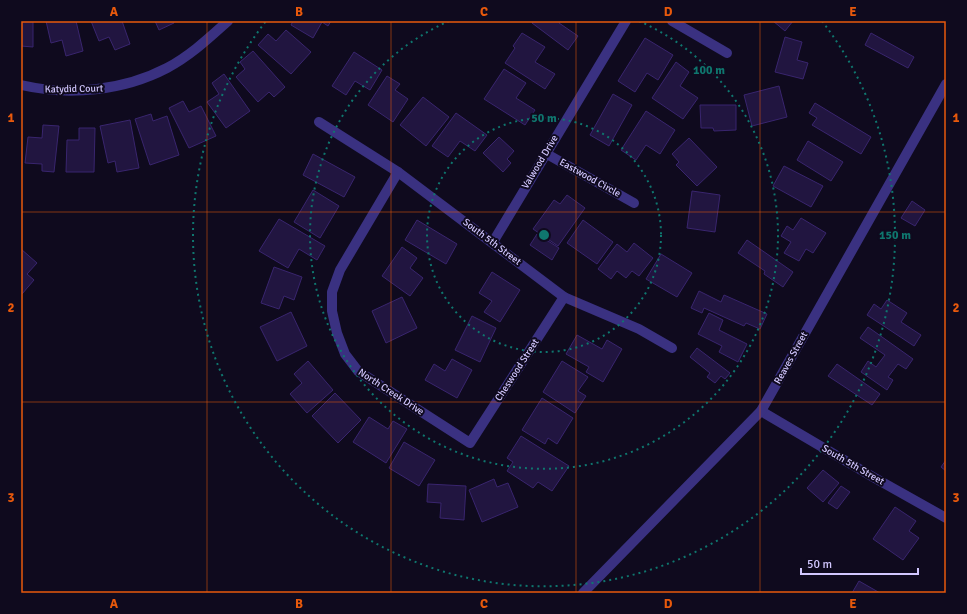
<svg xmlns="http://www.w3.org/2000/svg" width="967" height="614" viewBox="0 0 967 614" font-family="Signika,sans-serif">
  <rect width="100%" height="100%" fill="#0f0a1e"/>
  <g fill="#211540" stroke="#39256e">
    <path d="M 21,21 L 33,21 L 33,47 L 21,46 Z"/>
    <path d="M 46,21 L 76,21 L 83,51 L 66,56 L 62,40 L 51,43 Z"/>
    <path d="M 91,21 L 122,21 L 130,44 L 115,50 L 109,37 L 99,41 Z"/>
    <path d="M 155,21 L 173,21 L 174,23 L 159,30 Z"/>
    <path d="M 293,21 L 331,21 L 328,26 L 322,22 L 313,38 L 291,25 Z"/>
    <path d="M 533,21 L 560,21 L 559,23 L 578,36 L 568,50 L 532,23 Z"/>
    <path d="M 773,21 L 793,21 L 785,31 Z"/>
    <path d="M 286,30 L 311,52 L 291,74 L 258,45 L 268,34 L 276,41 Z"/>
    <path d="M 522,33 L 545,47 L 535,62 L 555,74 L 545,89 L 505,63 L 515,48 L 513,46 Z"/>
    <path d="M 871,33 L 914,57 L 908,68 L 865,45 Z"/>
    <path d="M 785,37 L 802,42 L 797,60 L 808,63 L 803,79 L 775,72 Z"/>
    <path d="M 645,38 L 673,55 L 658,80 L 647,73 L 635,92 L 618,81 Z"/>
    <path d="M 253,51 L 285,87 L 274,97 L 269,92 L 258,102 L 236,77 L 245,69 L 240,62 Z"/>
    <path d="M 354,52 L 382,70 L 370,90 L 355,81 L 346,95 L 332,86 Z"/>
    <path d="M 676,62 L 689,72 L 680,86 L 698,98 L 683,119 L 652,98 Z"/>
    <path d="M 504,69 L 526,83 L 516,98 L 535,110 L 525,125 L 484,99 Z"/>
    <path d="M 224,74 L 250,111 L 226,128 L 207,102 L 219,94 L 212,83 Z"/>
    <path d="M 387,76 L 400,84 L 395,90 L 408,99 L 393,122 L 368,105 Z"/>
    <path d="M 779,86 L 787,117 L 752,126 L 744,95 Z"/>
    <path d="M 613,94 L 632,105 L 609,146 L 590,135 Z"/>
    <path d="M 423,97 L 449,117 L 426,146 L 400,125 Z"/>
    <path d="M 183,101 L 189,112 L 201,106 L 216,136 L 189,148 L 169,108 Z"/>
    <path d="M 815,103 L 871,137 L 861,154 L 812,125 L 817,118 L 809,113 Z"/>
    <path d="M 700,105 L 736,105 L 736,130 L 714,131 L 713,128 L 701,128 Z"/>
    <path d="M 646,111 L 675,130 L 660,154 L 646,145 L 636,160 L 621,150 Z"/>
    <path d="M 456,113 L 487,135 L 475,151 L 460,141 L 448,157 L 432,146 Z"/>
    <path d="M 151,114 L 153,121 L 167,116 L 179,155 L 150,165 L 135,119 Z"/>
    <path d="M 130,120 L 139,168 L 117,172 L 115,161 L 108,163 L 100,126 Z"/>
    <path d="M 43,125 L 59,126 L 54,172 L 42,171 L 42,164 L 25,163 L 28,137 L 42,138 Z"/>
    <path d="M 79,128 L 95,128 L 94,172 L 66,172 L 67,140 L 79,140 Z"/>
    <path d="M 499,137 L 514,151 L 507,159 L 511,163 L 503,172 L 483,153 Z"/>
    <path d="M 689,138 L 717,167 L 697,186 L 676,165 L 679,162 L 672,154 Z"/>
    <path d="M 808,141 L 843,162 L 831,181 L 797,160 Z"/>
    <path d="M 313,154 L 355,177 L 344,197 L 303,175 Z"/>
    <path d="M 784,166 L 823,186 L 811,207 L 773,186 Z"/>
    <path d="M 313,190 L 339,206 L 320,238 L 294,222 Z"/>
    <path d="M 692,191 L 720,195 L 715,232 L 687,228 Z"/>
    <path d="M 567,195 L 585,208 L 558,246 L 533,229 L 554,200 L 560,204 Z"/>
    <path d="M 912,201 L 925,210 L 915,226 L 901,218 Z"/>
    <path d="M 801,218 L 826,233 L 813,253 L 806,249 L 799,261 L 784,253 L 791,242 L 781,236 L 787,226 L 793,230 Z"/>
    <path d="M 279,219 L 325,246 L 317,260 L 299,249 L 288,268 L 259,251 Z"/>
    <path d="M 417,220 L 457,244 L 446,264 L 405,240 Z"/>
    <path d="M 583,220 L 613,242 L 597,264 L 567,243 Z"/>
    <path d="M 537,234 L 559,248 L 552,260 L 530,245 Z"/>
    <path d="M 747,240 L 793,272 L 783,287 L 764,274 L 765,271 L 738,253 Z"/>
    <path d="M 634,243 L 653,258 L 639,276 L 632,271 L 626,278 L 617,271 L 611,279 L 598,269 L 617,244 L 627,252 Z"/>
    <path d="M 402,247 L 417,258 L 410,268 L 423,278 L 410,296 L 382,276 Z"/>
    <path d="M 21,249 L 37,263 L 27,274 L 34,280 L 22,294 L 21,293 Z"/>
    <path d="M 661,254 L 692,273 L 677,297 L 646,279 Z"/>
    <path d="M 274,267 L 302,277 L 294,300 L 284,296 L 279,309 L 261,303 Z"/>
    <path d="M 492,272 L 520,290 L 500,322 L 484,312 L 492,301 L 479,293 Z"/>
    <path d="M 699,291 L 721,302 L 724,295 L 767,314 L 760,329 L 746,323 L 744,326 L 704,308 L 702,313 L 691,308 Z"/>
    <path d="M 402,297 L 417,328 L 386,343 L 372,311 Z"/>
    <path d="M 887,300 L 907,313 L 901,322 L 921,335 L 914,346 L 867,315 L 874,304 L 881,309 Z"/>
    <path d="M 291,312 L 307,346 L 277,361 L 260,327 Z"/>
    <path d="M 709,313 L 723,320 L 719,330 L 747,344 L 738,362 L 719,352 L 722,346 L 698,334 Z"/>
    <path d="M 472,316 L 496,328 L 480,362 L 455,350 Z"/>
    <path d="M 868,327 L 913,359 L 906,369 L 898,364 L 888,377 L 893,380 L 887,390 L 861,372 L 868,361 L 876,367 L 885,355 L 860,338 Z"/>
    <path d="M 577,335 L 602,349 L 607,340 L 622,349 L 603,382 L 586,372 L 589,367 L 566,354 Z"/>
    <path d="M 697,348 L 730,373 L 725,379 L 721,376 L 715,383 L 707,377 L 710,373 L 690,357 Z"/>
    <path d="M 452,359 L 472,370 L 457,398 L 425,380 L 434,364 L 445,371 Z"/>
    <path d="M 308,361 L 333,390 L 307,413 L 290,394 L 302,383 L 294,374 Z"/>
    <path d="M 562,361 L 588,377 L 578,391 L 586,396 L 575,413 L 543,392 Z"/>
    <path d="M 837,364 L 880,394 L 872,405 L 828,376 Z"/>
    <path d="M 335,393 L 361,420 L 338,443 L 312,416 Z"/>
    <path d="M 542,398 L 573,418 L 557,444 L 548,438 L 545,444 L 522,430 Z"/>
    <path d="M 369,417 L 388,429 L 393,421 L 407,429 L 386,463 L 353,442 Z"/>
    <path d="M 521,436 L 569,466 L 552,491 L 538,482 L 533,488 L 507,471 L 513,462 L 507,458 Z"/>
    <path d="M 404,442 L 435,460 L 419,486 L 389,468 Z"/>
    <path d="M 946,460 L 946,471 L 941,467 Z"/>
    <path d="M 823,470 L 839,483 L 823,502 L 807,488 Z"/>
    <path d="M 494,479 L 497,487 L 508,483 L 518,507 L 482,522 L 469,490 Z"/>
    <path d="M 428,484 L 466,486 L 464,520 L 440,518 L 441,503 L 427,502 Z"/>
    <path d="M 841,486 L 850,492 L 837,509 L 828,503 Z"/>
    <path d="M 895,507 L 916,521 L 909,531 L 919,538 L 903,560 L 873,539 Z"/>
    <path d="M 859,581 L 880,593 L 852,593 Z"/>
  </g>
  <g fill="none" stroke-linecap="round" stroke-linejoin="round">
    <g stroke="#3a3181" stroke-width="10">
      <path d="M 672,21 L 727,53"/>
      <path d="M 21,85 C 69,96 123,91 167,68 C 190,56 209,38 228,21"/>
      <path d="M 319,122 L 398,172 L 564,297 L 639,329 L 672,348"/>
      <path d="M 545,153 L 634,203"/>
      <path d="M 398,172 L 340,270 L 332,292 L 332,311 L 337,333 L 345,354 L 358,371 L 470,443 L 564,297"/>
      <path d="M 493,242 L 626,21"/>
      <path d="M 761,411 L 873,477 L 946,518"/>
      <path d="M 583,593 L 761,411 L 946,84"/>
    </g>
  </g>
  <path fill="none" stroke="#e8590c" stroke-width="1" stroke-opacity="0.55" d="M 207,21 L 207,593M 391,21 L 391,593M 576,21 L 576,593M 760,21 L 760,593M 21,212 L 946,212M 21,402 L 946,402"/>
  <g fill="none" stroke="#0f766e" stroke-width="2" stroke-dasharray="2 4">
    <circle cx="544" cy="235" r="117"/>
    <path d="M639 21A234 234 0 1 1 449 21"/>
    <path d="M822 21A351 351 0 1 1 266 21"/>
  </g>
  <g text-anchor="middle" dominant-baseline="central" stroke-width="4" stroke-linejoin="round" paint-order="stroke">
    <g font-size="10" fill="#d2c7ff" stroke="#0f0a1e">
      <text transform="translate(74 89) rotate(-1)">Katydid Court</text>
      <text transform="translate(540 162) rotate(-59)">Valwood Drive</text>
      <text transform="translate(590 178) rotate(29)">Eastwood Circle</text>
      <text transform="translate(492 242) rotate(37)">South 5th Street</text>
      <text transform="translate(791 358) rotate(-61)">Reaves Street</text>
      <text transform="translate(517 370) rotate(-57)">Cheswood Street</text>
      <text transform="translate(391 392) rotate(33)">North Creek Drive</text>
      <text transform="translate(853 465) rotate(30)">South 5th Street</text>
    </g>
  </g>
  <circle cx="544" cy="235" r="6" fill="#0f766e" stroke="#0f0a1e" stroke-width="2"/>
  <g font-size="12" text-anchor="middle" font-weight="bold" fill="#0f766e" stroke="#0f0a1e" stroke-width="4" stroke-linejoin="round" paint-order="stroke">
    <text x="709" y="74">100 m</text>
    <text x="544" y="122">50 m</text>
    <text x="895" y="239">150 m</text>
  </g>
  <rect width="967" height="614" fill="none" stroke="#0f0a1e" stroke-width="44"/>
  <path d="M801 568v6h117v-6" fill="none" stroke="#d2c7ff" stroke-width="2"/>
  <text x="807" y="568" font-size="12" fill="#d2c7ff" stroke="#0f0a1e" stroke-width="3" paint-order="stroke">50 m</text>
  <rect x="22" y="22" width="923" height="570" fill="none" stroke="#e8590c" stroke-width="1.5"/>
  <g font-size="13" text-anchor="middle" font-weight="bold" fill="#e8590c">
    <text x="114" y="16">A</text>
    <text x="299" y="16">B</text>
    <text x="484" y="16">C</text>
    <text x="668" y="16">D</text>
    <text x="853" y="16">E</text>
    <text x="11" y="122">1</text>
    <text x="956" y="122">1</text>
    <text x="11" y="312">2</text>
    <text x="956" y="312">2</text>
    <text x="11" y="502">3</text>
    <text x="956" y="502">3</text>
    <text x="114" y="608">A</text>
    <text x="299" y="608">B</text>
    <text x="484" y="608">C</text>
    <text x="668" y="608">D</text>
    <text x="853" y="608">E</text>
  </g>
</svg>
